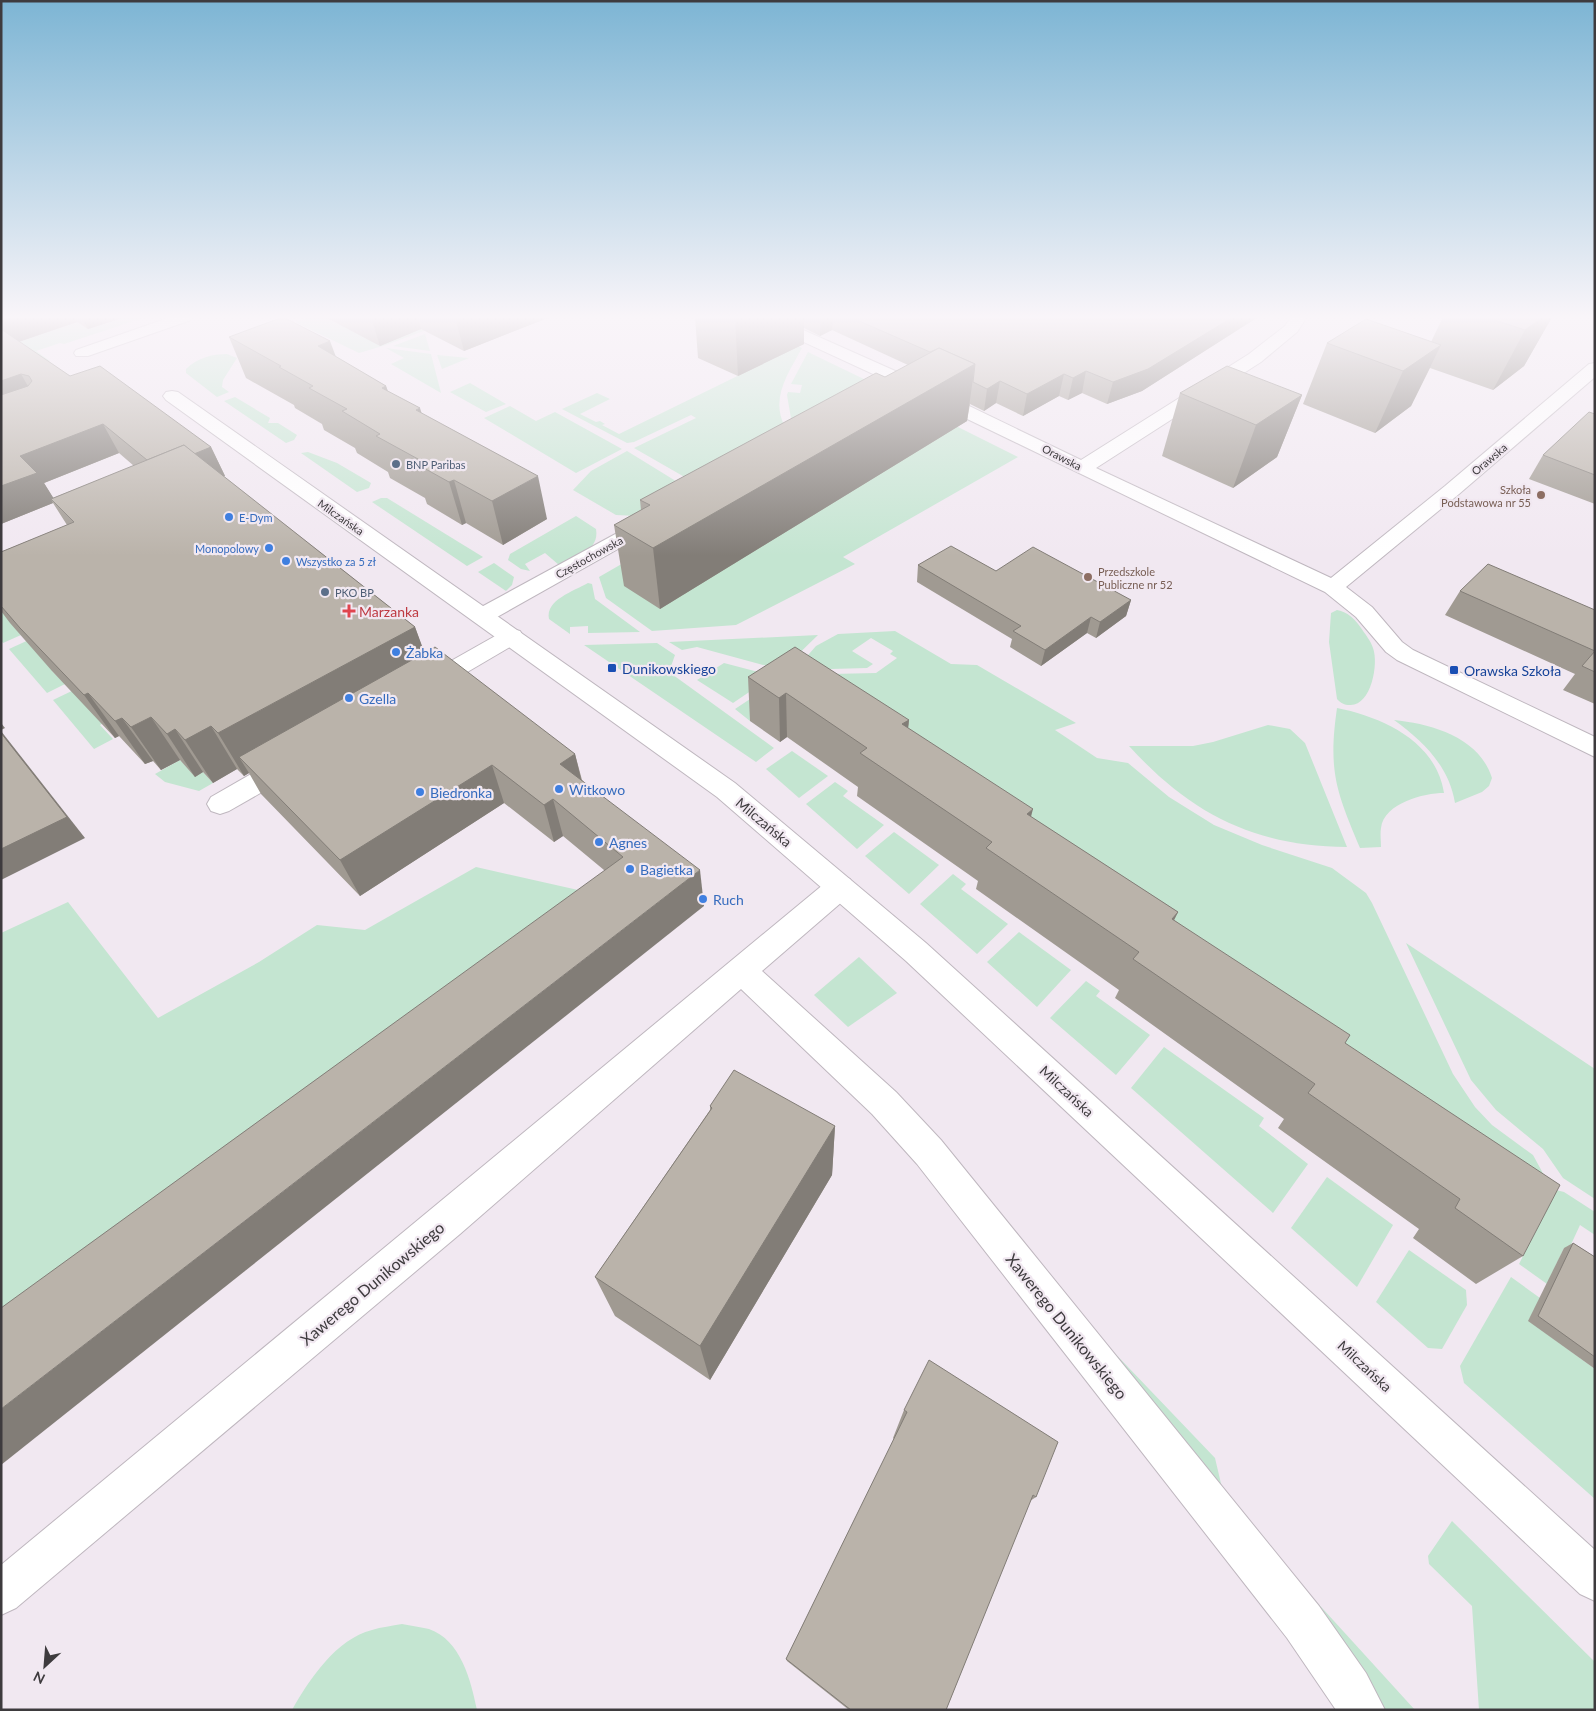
<svg xmlns="http://www.w3.org/2000/svg" width="1596" height="1711" viewBox="0 0 1596 1711" font-family="Lato,sans-serif">
  <rect width="100%" height="100%" fill="#f1e8f1"/>
  <g fill="#c4e5d1">
    <path d="M 125,317 L 146,317 L 64,344 L 60,343 L 36,351 L 50,361 L 42,364 L 4,347 L 77,322 L 88,329 Z"/>
    <path d="M 311,317 L 324,317 L 342,326 L 350,322 L 461,317 L 386,345 L 359,353 L 295,322 Z"/>
    <path d="M 752,325 L 802,348 C 788,374 770,398 785,427 L 688,479 L 634,448 L 696,418 L 691,415 L 634,442 L 627,443 L 562,409 L 597,393 L 610,399 L 580,414 L 596,422 L 600,421 L 605,424 L 602,425 L 619,434 L 764,363 Z"/>
    <path d="M 425,334 L 430,351 L 393,346 Z"/>
    <path d="M 386,348 L 431,354 L 441,393 L 391,364 L 404,358 Z"/>
    <path d="M 808,352 L 870,382 L 792,424 L 787,395 L 788,392 L 800,393 L 802,385 L 791,384 Z"/>
    <path d="M 227,354 L 237,358 L 223,380 L 222,387 L 229,392 L 217,397 L 186,373 L 186,369 C 197,358 212,354 227,354 Z"/>
    <path d="M 437,355 L 469,358 L 442,369 Z"/>
    <path d="M 470,383 L 506,404 L 486,412 L 450,392 Z"/>
    <path d="M 235,397 L 270,418 L 268,423 L 278,423 L 297,435 L 294,440 L 286,443 L 224,401 Z"/>
    <path d="M 510,406 L 536,421 L 555,412 L 622,449 L 576,473 L 484,418 Z"/>
    <path d="M 928,412 L 1018,457 L 843,557 L 855,564 L 736,625 L 652,631 L 606,598 L 599,577 L 639,554 Z"/>
    <path d="M 627,451 L 679,483 L 637,516 L 616,515 L 573,490 L 591,471 Z"/>
    <path d="M 308,452 L 337,463 L 371,483 L 369,488 L 357,492 L 301,453 Z"/>
    <path d="M 381,498 L 387,498 L 483,557 L 467,566 L 372,502 Z"/>
    <path d="M 576,516 L 596,529 C 600,551 575,557 559,565 L 545,553 L 525,564 L 530,571 L 521,569 L 508,560 L 510,554 Z"/>
    <path d="M 494,563 L 514,577 L 512,585 L 506,591 L 478,572 Z"/>
    <path d="M 588,583 L 592,584 L 595,599 L 640,632 L 588,633 L 588,626 L 570,627 L 570,634 L 549,619 C 545,600 574,591 588,583 Z"/>
    <path d="M 1,610 L 21,635 L 3,643 L 1,640 Z"/>
    <path d="M 1337,610 C 1348,612 1355,619 1361,628 C 1365,634 1371,641 1373,648 C 1379,664 1371,706 1350,705 C 1344,705 1341,703 1337,699 L 1329,642 L 1331,613 Z"/>
    <path d="M 895,631 L 951,664 L 977,665 L 1076,723 L 1055,730 L 1097,758 L 1128,763 L 1169,797 L 1214,825 L 1262,845 L 1332,868 L 1366,893 L 1372,903 L 1453,1074 L 1475,1107 L 1492,1125 L 1533,1155 L 1545,1177 L 898,767 L 750,721 L 735,709 L 786,675 L 876,673 L 897,658 L 890,654 L 893,651 L 871,638 L 852,651 L 873,664 L 867,668 L 795,670 L 816,646 L 838,634 Z"/>
    <path d="M 818,635 L 782,670 L 697,647 L 682,650 L 669,642 Z"/>
    <path d="M 33,638 L 53,672 L 65,684 L 47,693 L 9,649 Z"/>
    <path d="M 657,643 L 675,655 L 669,672 L 774,748 L 756,762 L 584,645 Z"/>
    <path d="M 724,663 L 773,676 L 733,703 L 697,680 Z"/>
    <path d="M 78,688 L 107,721 L 100,725 L 113,739 L 94,749 L 53,700 Z"/>
    <path d="M 1337,708 C 1382,717 1436,741 1444,793 C 1424,793 1384,803 1381,828 C 1380,834 1381,841 1381,847 L 1360,848 C 1336,791 1328,771 1337,708 Z"/>
    <path d="M 1394,720 C 1432,724 1479,737 1492,778 L 1489,786 L 1482,792 L 1455,803 C 1449,766 1423,741 1394,720 Z"/>
    <path d="M 1268,725 L 1290,729 L 1305,743 L 1347,847 C 1254,846 1191,814 1129,746 L 1193,746 L 1213,742 Z"/>
    <path d="M 792,751 L 828,776 L 799,798 L 766,769 Z"/>
    <path d="M 180,760 L 195,776 L 203,772 L 213,783 L 199,791 L 165,782 L 155,774 Z"/>
    <path d="M 835,782 L 848,791 L 843,796 L 884,825 L 857,849 L 806,804 Z"/>
    <path d="M 894,832 L 939,865 L 909,894 L 865,856 Z"/>
    <path d="M 476,867 L 587,892 L 1,1320 L 1,933 L 68,902 L 158,1018 L 259,962 L 317,925 L 365,930 Z"/>
    <path d="M 953,874 L 966,884 L 961,889 L 1008,924 L 977,954 L 920,904 Z"/>
    <path d="M 1019,932 L 1071,970 L 1037,1007 L 987,962 Z"/>
    <path d="M 1406,943 L 1595,1069 L 1595,1199 L 1563,1178 L 1543,1149 L 1496,1110 L 1471,1080 Z"/>
    <path d="M 859,957 L 897,993 L 848,1027 L 814,995 Z"/>
    <path d="M 1086,981 L 1100,991 L 1096,996 L 1150,1035 L 1116,1075 L 1050,1018 Z"/>
    <path d="M 1164,1047 L 1264,1118 L 1259,1126 L 1308,1164 L 1273,1213 L 1131,1088 Z"/>
    <path d="M 1327,1177 L 1393,1225 L 1357,1287 L 1291,1228 Z"/>
    <path d="M 1556,1190 L 1564,1192 L 1595,1212 L 1595,1235 L 1580,1225 L 1568,1251 L 1564,1248 L 1547,1284 L 1519,1264 Z"/>
    <path d="M 1409,1250 L 1466,1290 L 1467,1305 L 1442,1349 L 1428,1348 L 1376,1302 Z"/>
    <path d="M 1511,1277 L 1540,1298 L 1529,1321 L 1595,1369 L 1595,1499 L 1464,1383 L 1460,1366 Z"/>
    <path d="M 1062,1298 L 1215,1458 L 1223,1492 L 1272,1553 L 1415,1710 L 1381,1710 Z"/>
    <path d="M 1452,1521 L 1595,1662 L 1595,1710 L 1479,1710 L 1472,1606 L 1429,1564 L 1428,1556 Z"/>
    <path d="M 402,1624 C 411,1626 421,1627 429,1629 C 461,1640 471,1681 477,1710 L 292,1710 C 309,1680 336,1639 372,1630 C 381,1627 392,1626 402,1624 Z"/>
  </g>
  <g fill="none" stroke-linecap="round" stroke-linejoin="round">
    <g stroke="#bfb7bf" stroke-width="2">
      <g id="minor">
        <path d="M 171,317 L 193,317 L 191,320 L 88,356 L 76,356 L 74,353 L 76,350 Z"/>
        <path d="M 754,317 L 774,317 L 911,378 L 1081,460 L 1249,354 L 1285,326 L 1291,317 L 1307,317 L 1297,332 L 1261,362 L 1096,468 L 1331,578 L 1445,486 L 1589,364 L 1595,363 L 1595,377 L 1459,494 L 1346,587 L 1372,607 L 1402,642 L 1413,650 L 1595,737 L 1595,757 L 1397,660 L 1386,652 L 1356,617 L 1325,592 L 899,386 L 756,320 Z"/>
        <path d="M 650,517 L 657,519 L 660,523 L 657,527 L 490,621 L 482,623 L 474,621 L 471,616 L 474,611 L 643,519 Z"/>
        <path d="M 512,629 L 520,631 L 523,636 L 520,641 L 435,691 L 427,693 L 419,691 L 415,685 L 419,679 L 504,631 Z"/>
        <path d="M 288,756 L 297,758 L 301,765 L 297,772 L 229,811 L 220,814 L 211,811 L 207,804 L 211,797 L 279,758 Z"/>
        <path d="M 840,876 L 850,879 L 854,887 L 850,895 L 762,971 L 896,1092 L 941,1140 L 1319,1606 L 1366,1673 L 1385,1710 L 1336,1710 L 1287,1638 L 917,1164 L 872,1114 L 741,989 L 460,1234 L 16,1608 L 1,1615 L 1,1565 L 830,879 Z"/>
      </g>
    </g>
    <g stroke="#bfb7bf" stroke-width="2">
      <path id="tertiary" d="M 172,391 L 178,392 L 735,783 L 926,943 L 1595,1550 L 1595,1601 L 1580,1594 L 906,961 L 717,797 L 166,400 L 163,396 L 166,392 Z"/>
    </g>
    <use href="#minor" fill="#fff" fill-rule="evenodd"/>
    <use href="#tertiary" fill="#fff" fill-rule="evenodd"/>
  </g>
  <g fill="#a09a92" fill-rule="evenodd">
    <path d="M 1,317 L 125,317 L 88,329 L 77,322 L 19,342 L 70,376 L 211,447 L 225,476 L 223,476 L 415,627 L 424,653 L 575,754 L 582,780 L 704,906 L 604,870 L 563,836 L 554,842 L 504,803 L 360,896 L 261,794 L 249,773 L 244,776 L 237,769 L 213,783 L 203,772 L 195,777 L 180,760 L 161,770 L 153,761 L 145,764 L 119,736 L 115,738 L 52,671 L 10,623 L 1,611 L 1,552 L 67,525 L 53,503 L 1,524 ZM 119,453 L 134,466 L 53,498 L 44,483 Z"/>
    <path d="M 325,317 L 550,317 L 464,351 L 421,329 L 380,346 Z"/>
    <path d="M 695,317 L 1258,317 L 1142,391 L 1107,404 L 1082,393 L 1068,400 L 1059,396 L 1023,416 L 996,403 L 984,411 L 970,404 L 967,421 L 660,609 L 624,586 L 614,525 L 641,510 L 640,500 L 885,377 L 908,365 L 832,330 L 820,336 L 804,328 L 804,344 L 738,376 L 698,358 Z"/>
    <path d="M 1443,317 L 1552,317 L 1524,366 L 1493,390 L 1430,368 L 1411,406 L 1375,433 L 1303,404 L 1327,343 L 1431,342 Z"/>
    <path d="M 229,337 L 336,357 L 386,386 L 388,391 L 422,414 L 547,519 L 503,545 L 466,523 L 462,525 L 427,504 L 425,498 L 390,478 L 388,472 L 357,453 L 355,448 L 324,430 L 322,424 L 295,408 L 294,405 L 246,378 Z"/>
    <path d="M 1180,393 L 1302,395 L 1277,457 L 1233,488 L 1162,456 Z"/>
    <path d="M 1595,414 L 1595,504 L 1529,479 L 1543,455 Z"/>
    <path d="M 918,565 L 996,571 L 1131,600 L 1126,616 L 1096,638 L 1087,633 L 1041,666 L 1010,647 L 1012,639 L 917,582 Z"/>
    <path d="M 1460,591 L 1595,610 L 1595,704 L 1563,690 L 1575,674 L 1445,615 Z"/>
    <path d="M 748,677 L 909,720 L 908,728 L 1031,817 L 1178,912 L 1174,920 L 1345,1043 L 1523,1256 L 1476,1284 L 1413,1238 L 1419,1229 L 1278,1128 L 1284,1119 L 1115,998 L 1119,990 L 976,889 L 978,881 L 857,796 L 858,787 L 787,737 L 780,742 L 750,721 Z"/>
    <path d="M 710,1106 L 835,1126 L 832,1175 L 710,1380 L 615,1316 L 595,1277 L 710,1110 Z"/>
    <path d="M 1573,1243 L 1595,1257 L 1595,1369 L 1528,1321 L 1564,1248 Z"/>
    <path d="M 904,1410 L 1036,1497 L 1030,1501 L 946,1710 L 849,1710 L 787,1661 L 786,1659 L 894,1439 L 893,1438 Z"/>
  </g>
  <g fill="#827d77">
    <path d="M 1,317 L 74,317 L 77,322 L 3,347 L 1,343 Z"/>
    <path d="M 81,317 L 125,317 L 88,329 Z"/>
    <path d="M 371,317 L 418,317 L 421,329 L 380,346 Z"/>
    <path d="M 455,317 L 550,317 L 464,351 Z"/>
    <path d="M 735,317 L 804,317 L 804,344 L 738,376 Z"/>
    <path d="M 821,317 L 833,317 L 832,330 L 820,336 Z"/>
    <path d="M 1233,317 L 1258,317 L 1142,391 L 1107,404 L 1113,382 Z"/>
    <path d="M 1543,317 L 1552,317 L 1524,366 L 1493,390 L 1525,330 Z"/>
    <path d="M 330,341 L 345,381 L 318,346 Z"/>
    <path d="M 1441,345 L 1411,406 L 1375,433 L 1403,371 Z"/>
    <path d="M 975,364 L 967,421 L 660,609 L 653,548 Z"/>
    <path d="M 1086,371 L 1082,393 L 1068,400 L 1073,378 Z"/>
    <path d="M 21,374 L 37,402 L 1,416 L 1,381 Z"/>
    <path d="M 1064,374 L 1059,396 L 1023,416 L 1027,394 Z"/>
    <path d="M 1000,381 L 996,403 L 984,411 L 987,389 Z"/>
    <path d="M 386,386 L 399,427 L 382,388 Z"/>
    <path d="M 1302,395 L 1277,457 L 1233,488 L 1256,425 Z"/>
    <path d="M 420,408 L 433,450 L 416,410 Z"/>
    <path d="M 103,424 L 119,453 L 44,483 L 56,502 L 51,499 L 53,503 L 1,524 L 1,486 L 20,456 Z"/>
    <path d="M 211,447 L 225,476 L 173,498 L 158,469 Z"/>
    <path d="M 538,476 L 547,519 L 503,545 L 492,501 Z"/>
    <path d="M 454,480 L 466,523 L 462,525 L 449,482 Z"/>
    <path d="M 1131,600 L 1126,616 L 1096,638 L 1100,622 Z"/>
    <path d="M 1091,617 L 1087,633 L 1041,666 L 1045,650 Z"/>
    <path d="M 415,627 L 431,670 L 239,757 L 249,773 L 244,776 L 218,733 Z"/>
    <path d="M 88,693 L 119,736 L 115,738 L 84,695 Z"/>
    <path d="M 786,693 L 787,737 L 780,742 L 779,698 Z"/>
    <path d="M 151,717 L 180,760 L 161,770 L 131,727 Z"/>
    <path d="M 122,718 L 153,761 L 145,764 L 115,721 Z"/>
    <path d="M 909,720 L 904,763 L 902,724 Z"/>
    <path d="M 1,723 L 5,728 L 1,730 Z"/>
    <path d="M 211,726 L 237,769 L 213,783 L 185,740 Z"/>
    <path d="M 175,729 L 203,772 L 195,777 L 167,734 Z"/>
    <path d="M 1,731 L 85,838 L 1,880 Z"/>
    <path d="M 575,754 L 584,791 L 560,764 Z"/>
    <path d="M 492,765 L 504,803 L 360,896 L 340,860 Z"/>
    <path d="M 553,799 L 563,836 L 554,842 L 544,805 Z"/>
    <path d="M 1033,809 L 1022,851 L 1027,814 Z"/>
    <path d="M 700,870 L 704,906 L 1,1465 L 1,1409 Z"/>
    <path d="M 1178,912 L 1158,952 L 1172,919 Z"/>
    <path d="M 835,1126 L 832,1175 L 710,1380 L 700,1346 Z"/>
  </g>
  <g fill="#bab3aa" stroke="#827d77">
    <path d="M 283,317 L 330,341 L 318,346 L 386,386 L 382,388 L 420,408 L 416,410 L 538,476 L 492,501 L 454,480 L 449,482 L 413,462 L 418,459 L 376,436 L 380,434 L 342,411 L 347,409 L 309,388 L 313,386 L 279,367 L 281,366 L 229,337 Z"/>
    <path d="M 850,317 L 1233,317 L 1148,369 L 1113,382 L 1086,371 L 1073,378 L 1064,374 L 1027,394 L 1000,381 L 987,389 L 973,382 L 975,364 L 939,348 L 930,352 Z"/>
    <path d="M 1485,317 L 1543,317 L 1525,330 Z"/>
    <path d="M 1366,319 L 1441,345 L 1403,371 L 1327,343 Z"/>
    <path d="M 1,329 L 70,376 L 100,366 L 211,447 L 194,454 L 184,445 L 147,460 L 103,424 L 20,456 L 37,473 L 1,486 L 1,395 L 28,386 L 32,381 L 29,376 L 21,374 L 1,381 Z"/>
    <path d="M 939,348 L 975,364 L 653,548 L 614,525 L 650,505 L 640,500 L 876,373 L 885,377 Z"/>
    <path d="M 1227,366 L 1302,395 L 1256,425 L 1180,393 Z"/>
    <path d="M 1589,412 L 1595,414 L 1595,475 L 1543,455 Z"/>
    <path d="M 184,445 L 415,627 L 218,733 L 211,726 L 185,740 L 175,729 L 167,734 L 151,717 L 131,727 L 122,718 L 115,721 L 88,693 L 84,695 L 20,628 L 1,606 L 1,552 L 74,522 L 51,499 Z"/>
    <path d="M 951,546 L 996,571 L 1033,547 L 1131,600 L 1100,622 L 1091,617 L 1045,650 L 1013,631 L 1021,626 L 918,565 Z"/>
    <path d="M 1488,564 L 1595,610 L 1595,672 L 1582,666 L 1595,651 L 1460,591 Z"/>
    <path d="M 435,647 L 575,754 L 560,764 L 700,870 L 1,1409 L 1,1308 L 623,857 L 553,799 L 544,805 L 492,765 L 340,860 L 239,757 Z"/>
    <path d="M 795,647 L 909,720 L 902,724 L 1033,809 L 1027,814 L 1178,912 L 1172,919 L 1350,1035 L 1345,1043 L 1560,1185 L 1523,1256 L 1455,1208 L 1460,1199 L 1308,1093 L 1315,1084 L 1133,959 L 1139,952 L 986,848 L 992,842 L 860,753 L 867,748 L 786,693 L 779,698 L 748,677 Z"/>
    <path d="M 1,733 L 67,817 L 1,849 Z"/>
    <path d="M 734,1070 L 835,1126 L 700,1346 L 595,1277 L 712,1108 L 710,1106 Z"/>
    <path d="M 1573,1243 L 1595,1257 L 1595,1357 L 1538,1316 Z"/>
    <path d="M 929,1360 L 1058,1442 L 1036,1497 L 1033,1495 L 946,1710 L 851,1710 L 786,1659 L 907,1412 L 904,1410 Z"/>
  </g>
  <linearGradient id="sky" x2="0" y2="1"><stop stop-color="#7db5d4"/><stop offset="0.57" stop-color="#f9f5f9"/><stop offset="1" stop-color="#f9f5f9" stop-opacity="0"/></linearGradient>
  <rect width="1596" height="556" fill="url(#sky)"/>
  <g fill="#5c6f8a" stroke="#f1e8f1" stroke-width="2">
    <circle cx="396" cy="464" r="5"/>
    <circle cx="325" cy="592" r="5"/>
  </g>
  <g fill="#8d6e63" stroke="#f1e8f1" stroke-width="2">
    <circle cx="1541" cy="495" r="5"/>
    <circle cx="1088" cy="577" r="5"/>
  </g>
  <g fill="#3f7fe0" stroke="#f1e8f1" stroke-width="2">
    <circle cx="229" cy="517" r="5"/>
    <circle cx="269" cy="548" r="5"/>
    <circle cx="286" cy="561" r="5"/>
    <circle cx="396" cy="652" r="5"/>
    <circle cx="349" cy="698" r="5"/>
    <circle cx="559" cy="789" r="5"/>
    <circle cx="420" cy="792" r="5"/>
    <circle cx="599" cy="842" r="5"/>
    <circle cx="630" cy="869" r="5"/>
    <circle cx="703" cy="899" r="5"/>
  </g>
  <path fill="#e0444e" stroke="#f1e8f1" stroke-width="2" d="M346.5 603.5h5v5h5v5h-5v5h-5v-5h-5v-5h5z"/>
  <g fill="#1a4fb4" stroke="#f1e8f1" stroke-width="2">
    <rect x="607" y="663" width="10" height="10" rx="2.5"/>
    <rect x="1449" y="665" width="10" height="10" rx="2.5"/>
  </g>
  <g text-anchor="middle" dominant-baseline="central" stroke-width="4.5" stroke-linejoin="round" paint-order="stroke">
    <g font-size="11" fill="#3e3b3e" stroke="#f1e8f1">
      <text transform="translate(1062 457) rotate(27)">Orawska</text>
      <text transform="translate(1489 459) rotate(-40)">Orawska</text>
      <text transform="translate(341 517) rotate(35)">Milczańska</text>
      <text transform="translate(589 557) rotate(-29)">Częstochowska</text>
    </g>
    <g font-size="11" fill="#4e5e75" stroke="#f1e8f1" text-anchor="start">
      <text x="406" y="464">BNP Paribas</text>
      <text x="335" y="592">PKO BP</text>
    </g>
    <g font-size="11" fill="#785e54" stroke="#f1e8f1" text-anchor="end">
      <text x="1531" y="489">Szkoła<tspan x="1531" dy="13">Podstawowa nr 55</tspan></text>
      <text x="1098" y="571" text-anchor="start">Przedszkole<tspan x="1098" dy="13">Publiczne nr 52</tspan></text>
    </g>
    <g font-size="11" fill="#366cbe" stroke="#f1e8f1" text-anchor="start">
      <text x="239" y="517">E-Dym</text>
      <text x="259" y="548" text-anchor="end">Monopolowy</text>
      <text x="296" y="561">Wszystko za 5 zł</text>
    </g>
    <g font-size="14" fill="#be3a42" stroke="#f1e8f1" text-anchor="start">
      <text x="359" y="611">Marzanka</text>
    </g>
    <g font-size="14" fill="#366cbe" stroke="#f1e8f1" text-anchor="start">
      <text x="406" y="652">Żabka</text>
      <text x="359" y="698">Gzella</text>
      <text x="569" y="789">Witkowo</text>
      <text x="430" y="792">Biedronka</text>
      <text x="609" y="842">Agnes</text>
      <text x="640" y="869">Bagietka</text>
      <text x="713" y="899">Ruch</text>
    </g>
    <g font-size="14" fill="#164399" stroke="#f1e8f1" text-anchor="start">
      <text x="622" y="668">Dunikowskiego</text>
      <text x="1464" y="670">Orawska Szkoła</text>
    </g>
    <g font-size="14" fill="#3e3b3e" stroke="#f1e8f1">
      <text transform="translate(764 822) rotate(40)">Milczańska</text>
      <text transform="translate(1067 1091) rotate(43)">Milczańska</text>
      <text transform="translate(1365 1366) rotate(43)">Milczańska</text>
    </g>
    <g font-size="16" fill="#3e3b3e" stroke="#f1e8f1">
      <text transform="translate(372 1283) rotate(-40)">Xawerego Dunikowskiego</text>
      <text transform="translate(1067 1326) rotate(51)">Xawerego Dunikowskiego</text>
    </g>
  </g>
  <rect width="1596" height="1711" fill="none" stroke="#3e3b3e" stroke-width="5"/>
  <g transform="translate(45 1666) rotate(206)" stroke="#f1e8f1" stroke-width="4" paint-order="stroke">
  <path d="M0-4L9 19L0 12L-9 19Z" fill="#3e3b3e"/>
  <text y="-8" font-size="14" font-weight="bold" text-anchor="middle" fill="#3e3b3e">N</text>
  </g>
</svg>
